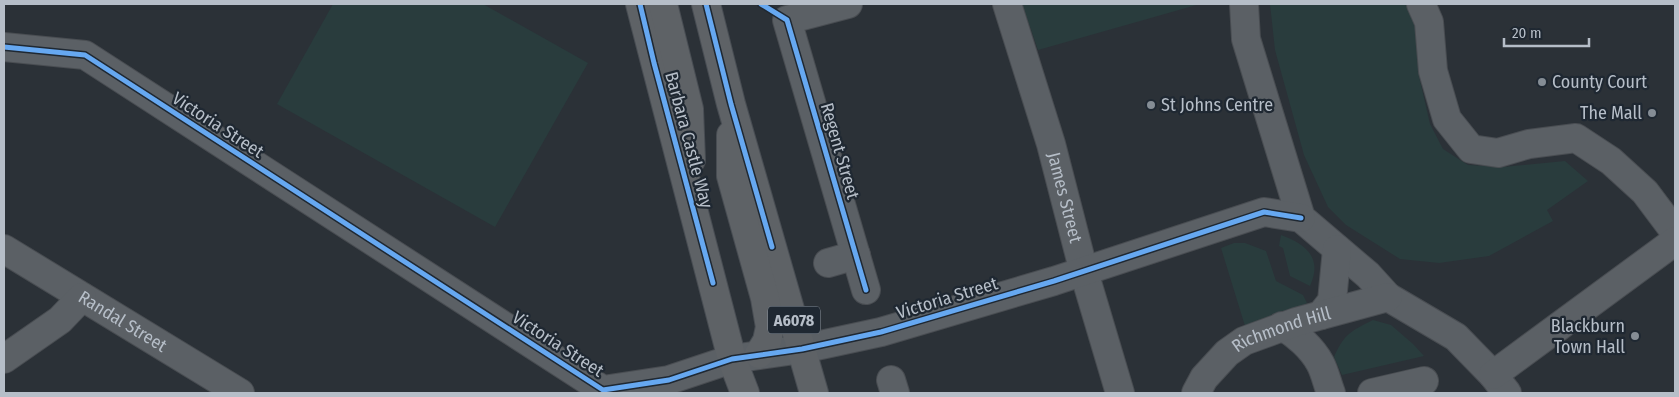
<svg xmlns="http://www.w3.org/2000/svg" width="1679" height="397" viewBox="0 0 1679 397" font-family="'Fira Sans Condensed',sans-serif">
  <rect width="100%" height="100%" fill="#2b3137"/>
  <g fill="#293c3d">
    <path d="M 333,4 L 483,4 L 588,63 L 495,227 L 277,104 Z"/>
    <path d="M 1022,4 L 1200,4 L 1038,50 Z"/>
    <path d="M 1270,4 L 1405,4 L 1417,24 L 1419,76 L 1430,124 L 1443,149 L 1468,165 L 1503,167 L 1565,161 L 1588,181 L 1547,210 L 1553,221 L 1489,256 L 1439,263 L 1400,259 L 1346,225 L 1328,207 L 1304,155 L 1275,50 Z"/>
    <path d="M 1281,235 C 1306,244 1323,258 1310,286 L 1290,276 L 1283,248 L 1279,246 Z"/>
    <path d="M 1234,243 L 1245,243 L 1266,251 L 1276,281 L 1303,295 L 1307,303 L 1293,311 L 1245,326 L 1221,248 Z"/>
    <path d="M 1373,320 L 1391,325 L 1413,344 L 1424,356 L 1342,375 L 1334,357 C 1344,334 1351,331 1373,320 Z"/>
  </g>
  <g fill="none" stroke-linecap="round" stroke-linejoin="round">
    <g stroke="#494d52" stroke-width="30">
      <g id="minor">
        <path d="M 848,4 L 787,20 L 866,290"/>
        <path id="s1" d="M 1007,4 L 1051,144 L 1084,272 L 1120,393"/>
        <path d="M 1244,4 L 1246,39 L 1301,218 L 1368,275 L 1388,297 L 1456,337 L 1493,375 L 1507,393"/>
        <path d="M 1421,4 L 1429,22 L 1433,71 L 1447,119 L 1471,149 L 1498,153 L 1529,144 L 1576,138 L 1611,161 L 1645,192 L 1675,232"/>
        <path d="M 4,47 L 85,55 L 603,390 L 669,380 L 732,359 L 802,349 L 881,332 L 1054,281 L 1264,212 L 1301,218"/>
        <path id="s2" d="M 4,249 L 240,393"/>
        <path d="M 828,263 L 856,255"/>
        <path d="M 1321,315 L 1332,301 L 1337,249"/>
        <path d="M 1282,326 C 1296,334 1312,348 1320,363 C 1325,372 1327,383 1331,393"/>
        <path d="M 4,359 L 60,320 L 82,297"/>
        <path d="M 1493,375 L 1675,241"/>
        <path d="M 891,380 L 895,393"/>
        <path id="s3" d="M 1196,393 L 1204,378 L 1227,353 L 1244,341 L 1296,322 L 1388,297"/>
        <path d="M 1372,393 L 1424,381"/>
      </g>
    </g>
    <g stroke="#484d53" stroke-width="30">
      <g id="trunk">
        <path d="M 640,4 L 732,359 L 745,393"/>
        <path d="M 663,4 L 689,109 L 691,160"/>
        <path d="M 706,4 L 731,104 L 814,393"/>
        <path d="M 731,135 L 731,176 L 765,298 L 770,327 L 767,341 L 759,354"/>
      </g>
    </g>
    <use href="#minor" stroke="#5b6065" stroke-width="28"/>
    <use href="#trunk" stroke="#5e6266" stroke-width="28"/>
    <g stroke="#1f2832" stroke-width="8">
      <g id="cycleway">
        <path d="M 640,4 L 654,63 L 713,283"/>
        <path d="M 706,4 L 731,104 L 772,247"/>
        <path d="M 761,4 L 787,20 L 866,290"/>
        <path d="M 4,47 L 85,55 L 603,390 L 669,380 L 732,359 L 802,349 L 881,332 L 1054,281 L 1264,212 L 1301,218"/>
      </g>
    </g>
    <use href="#cycleway" stroke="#66a8f1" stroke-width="5"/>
  </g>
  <g fill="#858d95" stroke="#1f2832" stroke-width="2">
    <circle cx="1542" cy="82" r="5"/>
    <circle cx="1151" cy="105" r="5"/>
    <circle cx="1652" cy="113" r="5"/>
    <circle cx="1635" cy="336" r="5"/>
  </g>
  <g text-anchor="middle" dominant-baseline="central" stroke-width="4.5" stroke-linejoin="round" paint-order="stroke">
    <rect fill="#1f2832" stroke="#89919b" stroke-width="1" x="768" y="306.5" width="52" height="27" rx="4"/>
    <g font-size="16" font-weight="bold" fill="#b6bec8">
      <text x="794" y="320">A6078</text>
    </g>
    <g font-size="18" fill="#b6bec8" stroke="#1f2832" text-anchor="start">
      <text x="1552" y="82">County Court</text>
      <text x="1161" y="105">St Johns Centre</text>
      <text x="1642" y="113" text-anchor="end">The Mall</text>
      <text x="1625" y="326" text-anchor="end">Blackburn<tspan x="1625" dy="21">Town Hall</tspan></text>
    </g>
    <g font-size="18" fill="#b6bec8" stroke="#1f2832">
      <text transform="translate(218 125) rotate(33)">Victoria Street</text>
      <text transform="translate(689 140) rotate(75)">Barbara Castle Way</text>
      <text transform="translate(840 151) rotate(74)">Regent Street</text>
      <text stroke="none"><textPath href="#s1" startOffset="202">James Street</textPath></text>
      <text transform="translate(947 298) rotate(-17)">Victoria Street</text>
      <text stroke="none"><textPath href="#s2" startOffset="139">Randal Street</textPath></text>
      <text stroke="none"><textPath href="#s3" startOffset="111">Richmond Hill</textPath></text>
      <text transform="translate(558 344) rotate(33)">Victoria Street</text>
    </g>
  </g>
  <rect width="1679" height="397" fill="none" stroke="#b6bec8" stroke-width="10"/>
  <path d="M1504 38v8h85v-8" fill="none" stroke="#b6bec8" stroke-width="2.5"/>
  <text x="1512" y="38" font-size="15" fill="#b6bec8" stroke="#1f2832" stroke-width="4" paint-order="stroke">20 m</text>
</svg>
